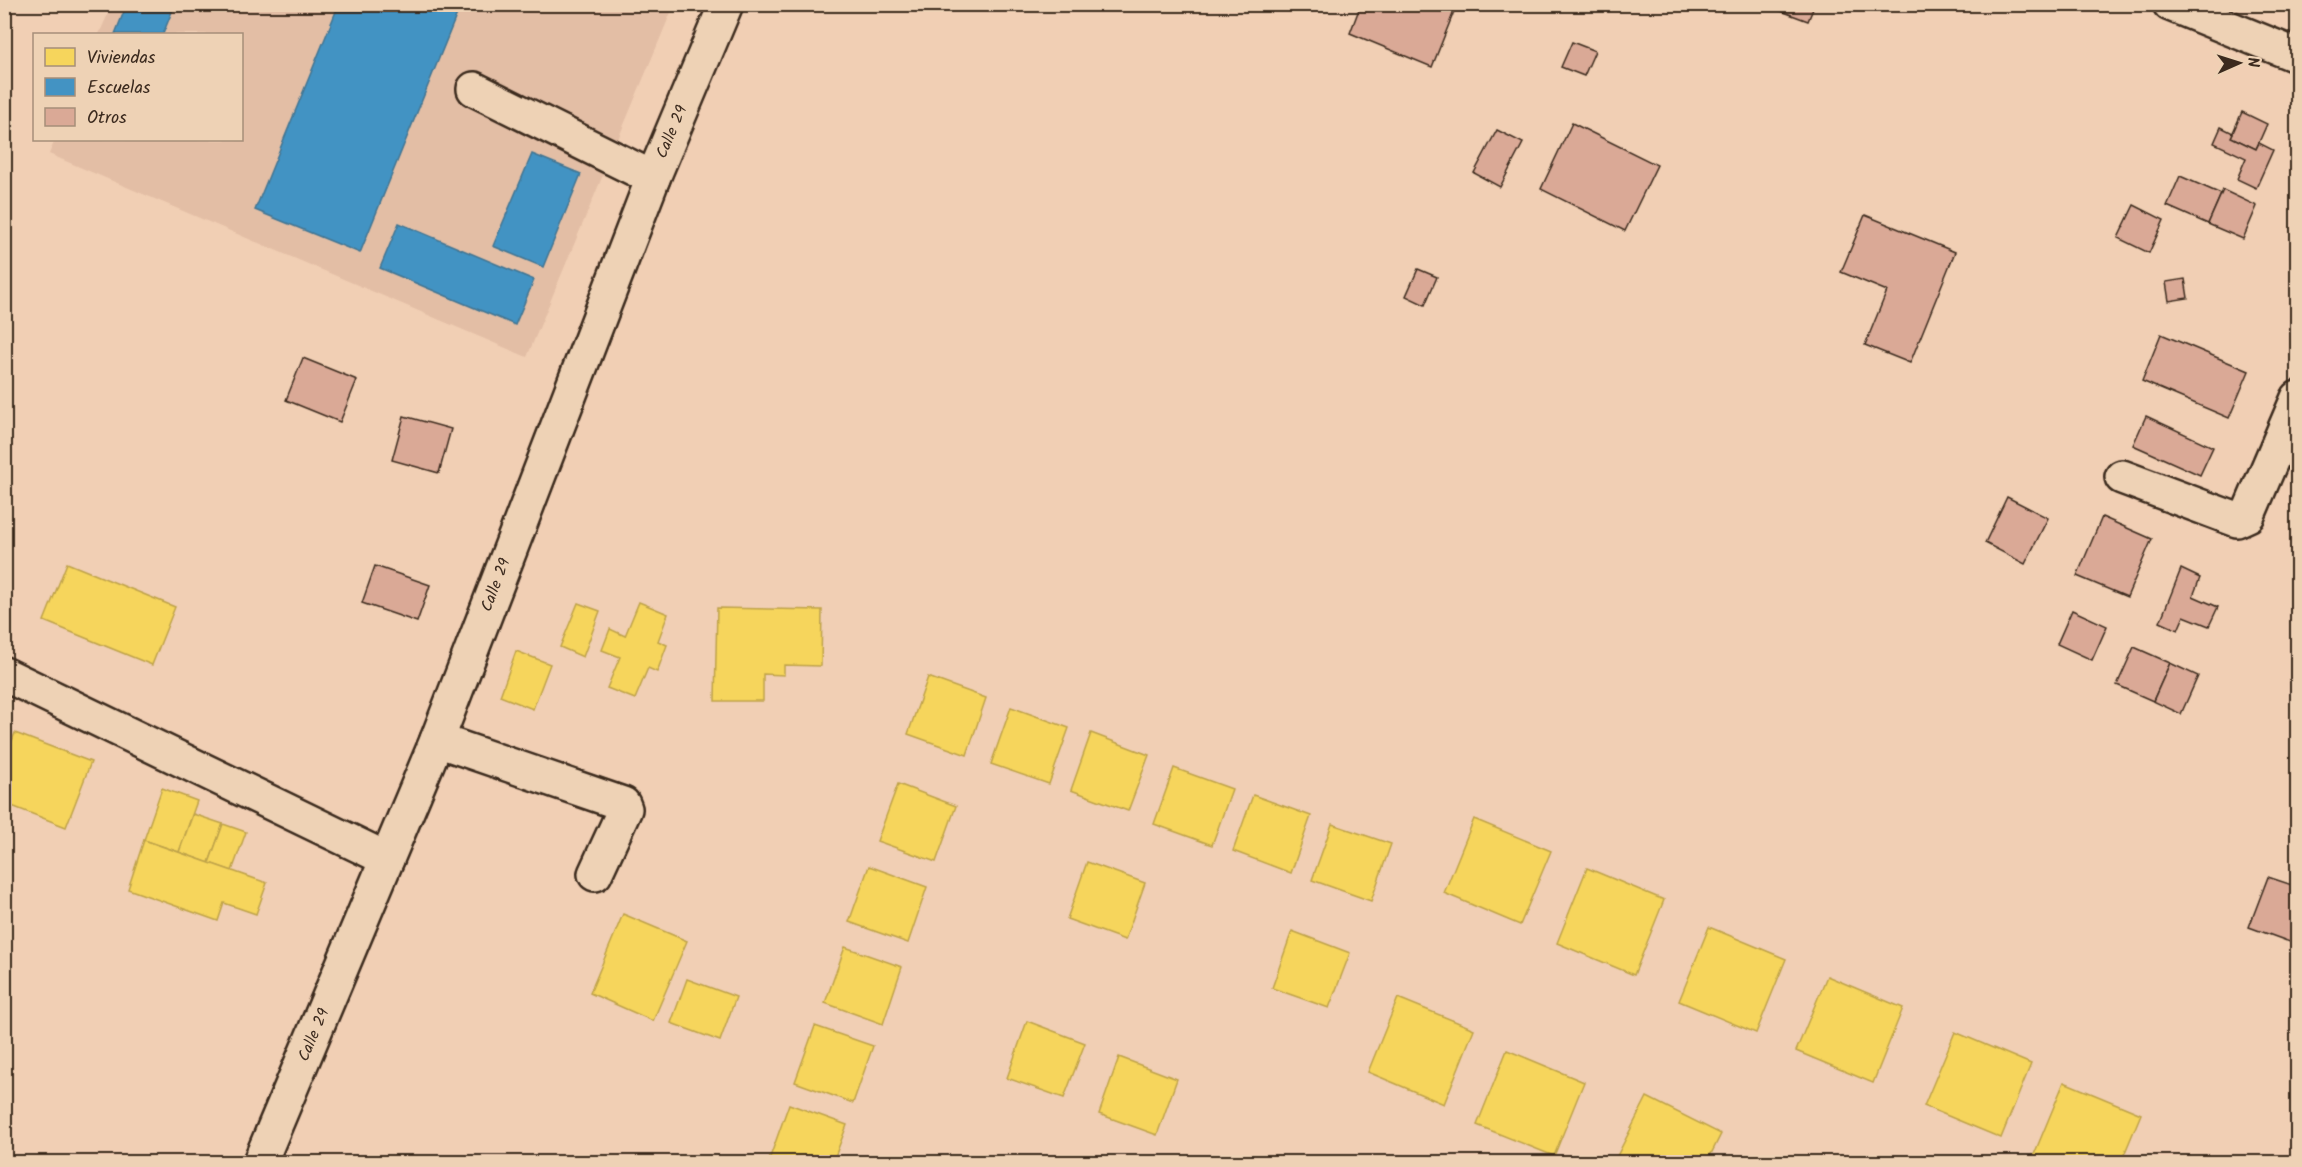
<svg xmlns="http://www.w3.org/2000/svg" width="2302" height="1167" viewBox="0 0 2302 1167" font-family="Kalam,sans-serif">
  <rect width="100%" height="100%" fill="#f1cfb4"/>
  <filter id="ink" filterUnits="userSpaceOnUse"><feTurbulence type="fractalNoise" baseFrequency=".0167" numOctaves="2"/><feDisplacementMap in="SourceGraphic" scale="12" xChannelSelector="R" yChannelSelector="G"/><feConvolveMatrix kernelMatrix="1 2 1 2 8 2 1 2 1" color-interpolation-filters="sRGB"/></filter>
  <g filter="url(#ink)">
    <path fill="#e3bea5" d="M 112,5 L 674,5 L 527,357 L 49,154 L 55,140 L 242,140 L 242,34 L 99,34 Z"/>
    <g fill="#f6d55c" stroke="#bea249" stroke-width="1.5">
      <path d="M 67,563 L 175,607 L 152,665 L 44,621 Z"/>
      <path d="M 639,602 L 668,614 L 658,641 L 667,645 L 657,672 L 648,668 L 635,699 L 607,688 L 620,657 L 602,650 L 610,629 L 625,636 Z"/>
      <path d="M 578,603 L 600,611 L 583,657 L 560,647 Z"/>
      <path d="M 717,608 L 822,610 L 821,666 L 784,665 L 784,675 L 763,674 L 763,701 L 715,701 Z"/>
      <path d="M 516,651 L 550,664 L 533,709 L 500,696 Z"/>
      <path d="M 928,677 L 986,698 L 967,755 L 908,734 Z"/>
      <path d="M 1011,707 L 1069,728 L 1049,784 L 991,764 Z"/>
      <path d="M 15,733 L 91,762 L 66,827 L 4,803 L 4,761 Z"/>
      <path d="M 1091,733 L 1149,755 L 1128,811 L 1071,790 Z"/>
      <path d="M 1174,768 L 1232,789 L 1212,845 L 1154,824 Z"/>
      <path d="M 898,784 L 956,806 L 936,862 L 877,841 Z"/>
      <path d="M 162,788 L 197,801 L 179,852 L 144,840 Z"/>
      <path d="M 1253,795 L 1311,816 L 1291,873 L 1233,851 Z"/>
      <path d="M 193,814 L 223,824 L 209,863 L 179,852 Z"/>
      <path d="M 1474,819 L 1551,851 L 1520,925 L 1444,893 Z"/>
      <path d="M 223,824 L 246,832 L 232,871 L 209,863 Z"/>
      <path d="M 1332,824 L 1391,844 L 1371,901 L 1312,880 Z"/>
      <path d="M 144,840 L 267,883 L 256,914 L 224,903 L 218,921 L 128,889 Z"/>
      <path d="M 1087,862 L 1145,883 L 1125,940 L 1067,919 Z"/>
      <path d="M 869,866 L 927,887 L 908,943 L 849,922 Z"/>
      <path d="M 1587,868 L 1664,900 L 1634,975 L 1557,943 Z"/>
      <path d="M 623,914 L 687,941 L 653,1021 L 590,993 Z"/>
      <path d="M 1709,927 L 1786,959 L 1756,1033 L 1679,1001 Z"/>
      <path d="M 1292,931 L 1350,953 L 1329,1008 L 1272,988 Z"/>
      <path d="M 845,947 L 902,967 L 883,1024 L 825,1003 Z"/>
      <path d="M 1827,976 L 1903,1008 L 1873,1083 L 1796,1051 Z"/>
      <path d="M 687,979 L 736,997 L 720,1041 L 671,1023 Z"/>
      <path d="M 1398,998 L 1474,1029 L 1444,1104 L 1368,1072 Z"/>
      <path d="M 1027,1021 L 1085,1043 L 1064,1098 L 1007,1078 Z"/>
      <path d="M 815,1026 L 873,1046 L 853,1103 L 795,1082 Z"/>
      <path d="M 1955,1032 L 2031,1064 L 2001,1138 L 1924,1106 Z"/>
      <path d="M 1507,1050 L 1584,1082 L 1554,1156 L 1477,1125 Z"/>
      <path d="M 1119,1057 L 1177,1079 L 1157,1135 L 1099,1114 Z"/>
      <path d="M 2064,1082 L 2141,1114 L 2121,1162 L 2047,1162 L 2033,1157 Z"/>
      <path d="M 1647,1097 L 1721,1134 L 1707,1162 L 1614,1162 Z"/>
      <path d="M 789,1104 L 847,1125 L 833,1162 L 775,1162 L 769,1160 Z"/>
    </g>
    <g fill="#4393c3" stroke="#417492" stroke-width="1.5">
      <path d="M 127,4 L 175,4 L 163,34 L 115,34 Z"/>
      <path d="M 339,4 L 461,4 L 360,253 L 255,210 Z"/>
      <path d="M 532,154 L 581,174 L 543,267 L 493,246 Z"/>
      <path d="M 399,223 L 534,280 L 515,325 L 380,268 Z"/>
    </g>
    <g fill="#daa996" stroke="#3b2a1e" stroke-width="1.5">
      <path d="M 1361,4 L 1457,4 L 1432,67 L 1350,33 Z"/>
      <path d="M 1774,4 L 1815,4 L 1808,21 L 1773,8 Z"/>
      <path d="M 1572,42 L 1595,51 L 1584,76 L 1561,67 Z"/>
      <path d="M 2242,112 L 2267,124 L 2256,149 L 2231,137 Z"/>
      <path d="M 1572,123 L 1657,165 L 1625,231 L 1541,189 Z"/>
      <path d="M 2221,127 L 2233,133 L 2231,137 L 2256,149 L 2259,143 L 2273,150 L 2256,188 L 2237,179 L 2246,158 L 2214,143 Z"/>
      <path d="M 1497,130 L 1523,143 L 1500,187 L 1474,173 Z"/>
      <path d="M 2180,176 L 2221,194 L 2208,224 L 2167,206 Z"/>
      <path d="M 2223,190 L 2257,206 L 2243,239 L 2208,224 Z"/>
      <path d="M 2134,205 L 2164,220 L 2149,253 L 2118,238 Z"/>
      <path d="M 1865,215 L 1955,252 L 1910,363 L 1865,345 L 1887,291 L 1841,272 Z"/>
      <path d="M 1418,269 L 1437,277 L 1425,305 L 1406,296 Z"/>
      <path d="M 2185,279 L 2188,298 L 2169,301 L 2166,282 Z"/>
      <path d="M 2161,334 L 2249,371 L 2229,418 L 2142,381 Z"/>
      <path d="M 303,358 L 357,380 L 340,422 L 286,400 Z"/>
      <path d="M 404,416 L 451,429 L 439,473 L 392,460 Z"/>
      <path d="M 2146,416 L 2213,447 L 2200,475 L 2133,445 Z"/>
      <path d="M 2007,497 L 2048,518 L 2025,564 L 1985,543 Z"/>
      <path d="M 2102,517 L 2152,539 L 2127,597 L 2077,576 Z"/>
      <path d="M 375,566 L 430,585 L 417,622 L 362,603 Z"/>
      <path d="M 2181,569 L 2200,578 L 2193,596 L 2218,607 L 2209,626 L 2184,616 L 2178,630 L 2160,622 Z"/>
      <path d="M 2072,610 L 2107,626 L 2092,660 L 2057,644 Z"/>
      <path d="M 2134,647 L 2170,663 L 2153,701 L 2117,685 Z"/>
      <path d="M 2170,663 L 2198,676 L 2181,714 L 2153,701 Z"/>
      <path d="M 2268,877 L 2298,887 L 2298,945 L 2249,927 Z"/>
    </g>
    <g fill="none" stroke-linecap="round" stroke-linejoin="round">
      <g stroke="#3b2a1e" stroke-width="38">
        <g id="minor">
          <path d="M 2170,4 L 2298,56"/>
          <path d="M 474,89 L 653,178"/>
          <path d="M 2122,477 L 2237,520 L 2248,515 L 2298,398"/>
          <path d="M 4,674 L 387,859"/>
          <path d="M 437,740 L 623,804 L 625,809 L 595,874"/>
          <path d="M 260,1162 L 437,740 L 653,178 L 726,4"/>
        </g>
      </g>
      <use href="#minor" stroke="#eed2b5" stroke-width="33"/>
    </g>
  </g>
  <g text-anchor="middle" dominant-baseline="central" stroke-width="6" stroke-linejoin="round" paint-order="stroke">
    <g font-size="16" fill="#3b2a1e" stroke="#eed2b5">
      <text transform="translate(672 132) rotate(-67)">Calle 29</text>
      <text transform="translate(496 585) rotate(-69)">Calle 29</text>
      <text transform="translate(314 1035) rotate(-67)">Calle 29</text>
    </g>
  </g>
  <rect width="2302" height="1167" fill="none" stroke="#eed2b5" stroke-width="24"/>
  <rect x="12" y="12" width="2278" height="1143" fill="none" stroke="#3b2a1e" stroke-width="2" filter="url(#ink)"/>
  <rect x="33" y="33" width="210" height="108" fill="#eed2b5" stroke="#a68f79" stroke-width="1.5"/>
  <rect x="45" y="48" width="30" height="18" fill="#f6d55c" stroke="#a68f79" stroke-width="1.5"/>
  <text x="87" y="63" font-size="18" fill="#3b2a1e">Viviendas</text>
  <rect x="45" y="78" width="30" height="18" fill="#4393c3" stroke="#a68f79" stroke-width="1.5"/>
  <text x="87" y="93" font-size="18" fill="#3b2a1e">Escuelas</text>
  <rect x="45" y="108" width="30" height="18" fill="#daa996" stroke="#a68f79" stroke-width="1.5"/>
  <text x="87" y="123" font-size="18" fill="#3b2a1e">Otros</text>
  <g transform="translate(2239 63) rotate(87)" stroke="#eed2b5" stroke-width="4.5" paint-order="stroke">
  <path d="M0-4.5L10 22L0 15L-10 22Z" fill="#3b2a1e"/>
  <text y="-9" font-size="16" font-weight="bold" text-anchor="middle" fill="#3b2a1e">N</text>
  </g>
</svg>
